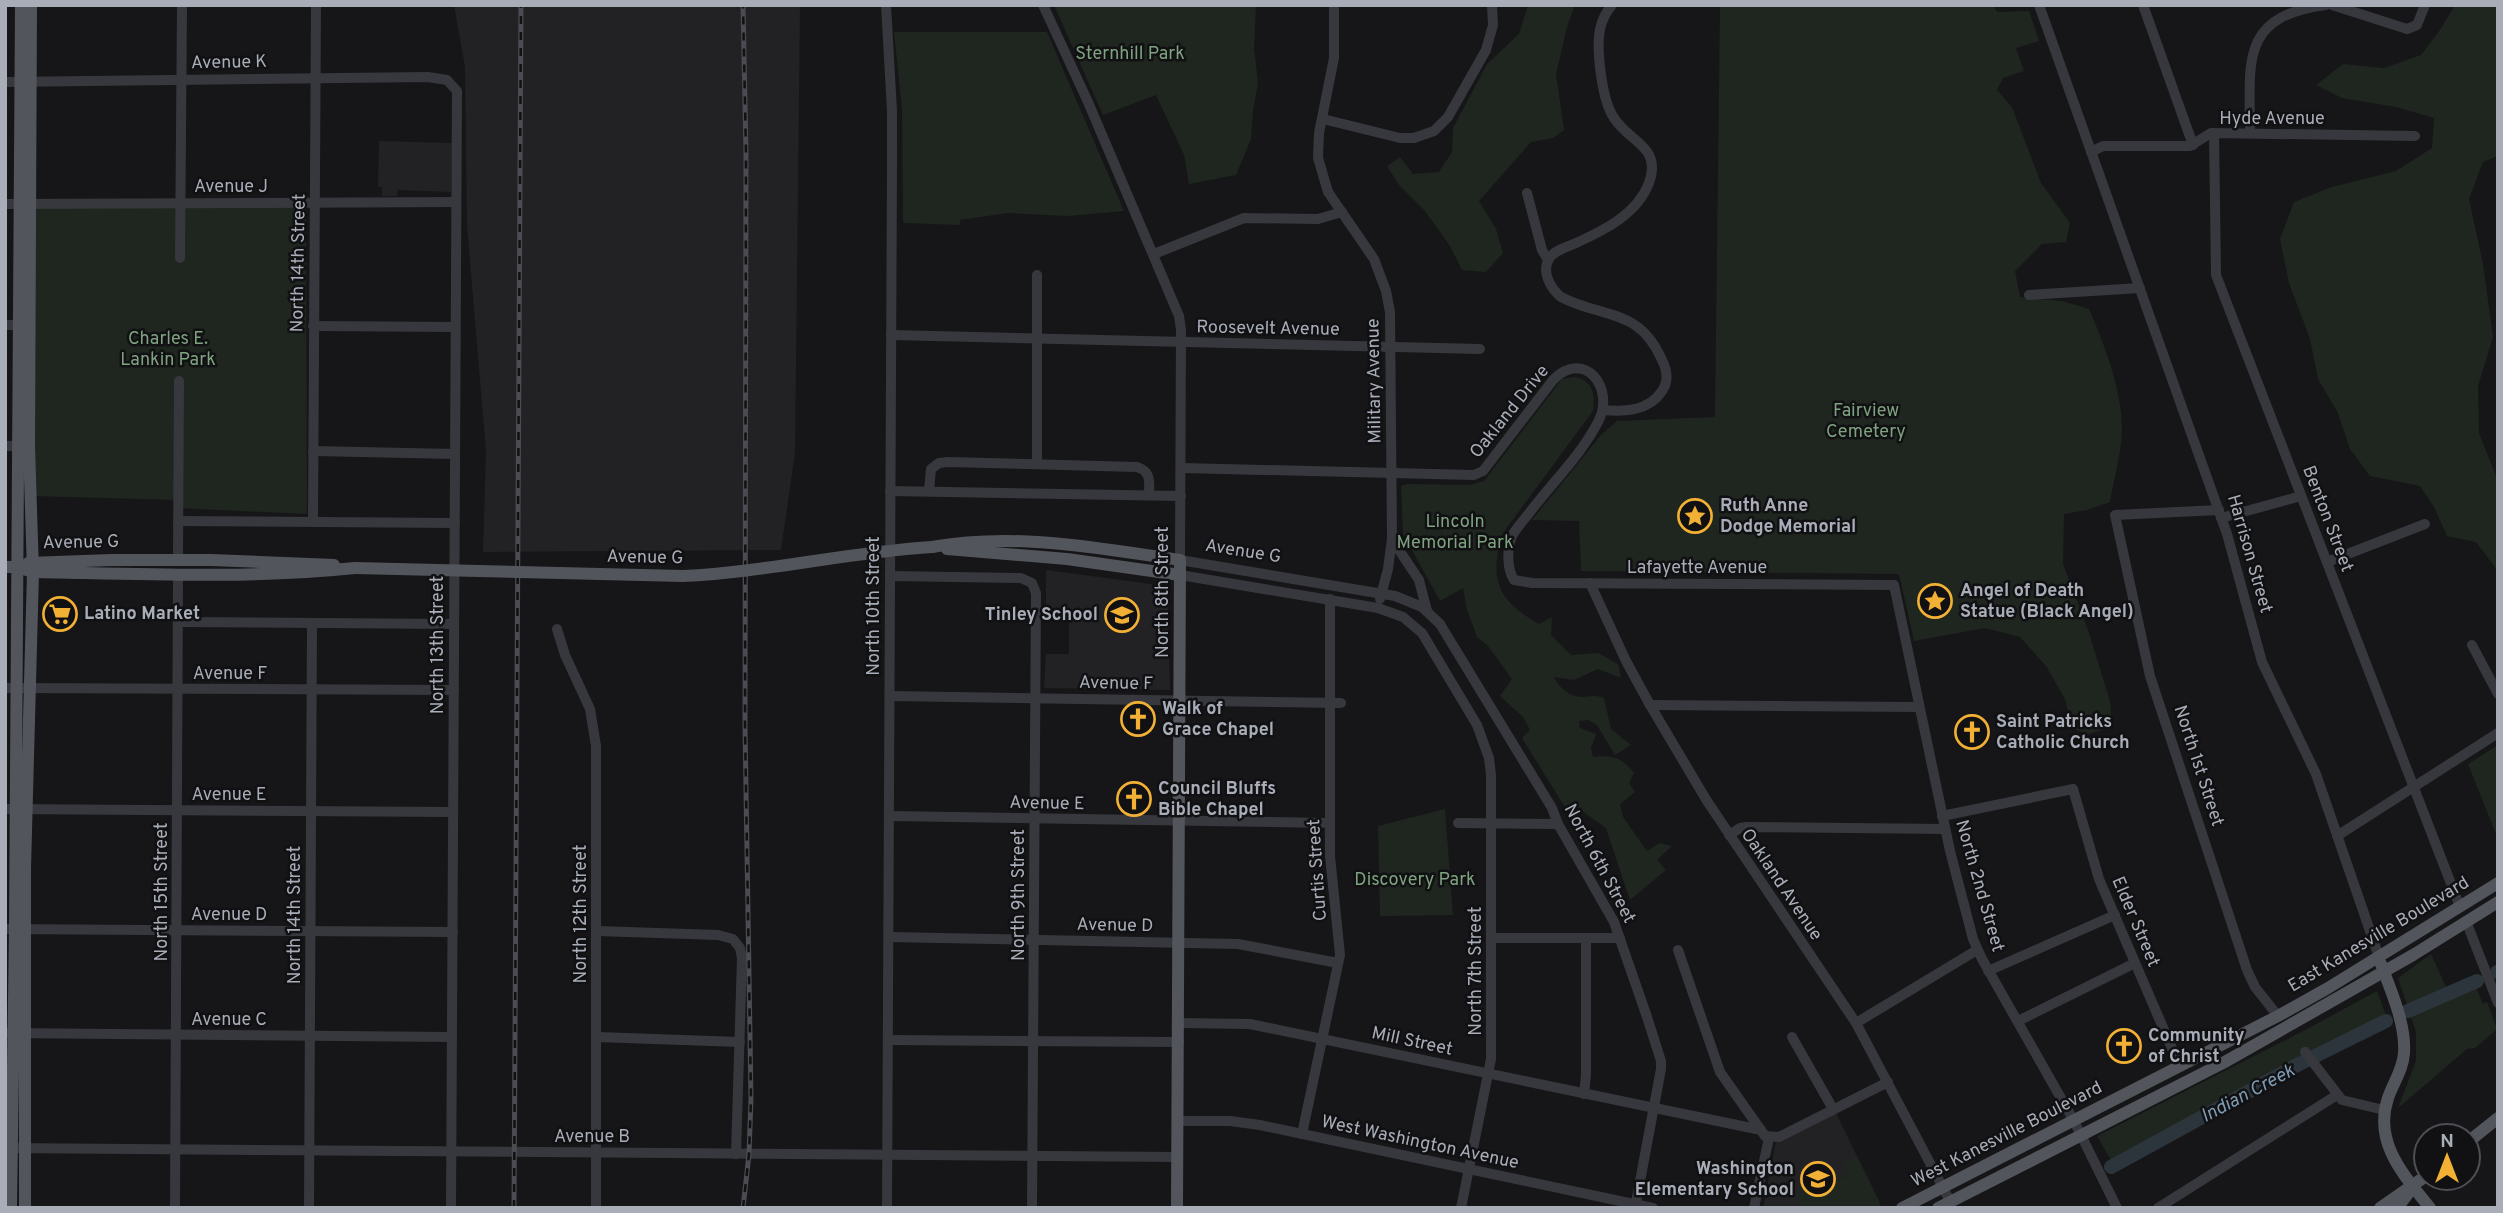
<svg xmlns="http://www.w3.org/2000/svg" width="2503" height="1213" viewBox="0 0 2503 1213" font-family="Overpass,sans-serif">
  <rect width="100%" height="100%" fill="#161618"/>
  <g fill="#222225">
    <path d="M 454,5 L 800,5 L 795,453 L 781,550 L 483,552 L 486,450 L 467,227 L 465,67 Z"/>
    <path d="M 379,141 L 452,143 L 451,192 L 398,190 L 397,196 L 382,196 L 382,187 L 378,187 Z"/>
    <path d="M 1046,570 L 1151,584 L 1165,590 L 1168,605 L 1170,690 L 1044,688 L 1046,654 L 1069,654 L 1069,613 L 1046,612 Z"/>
    <path d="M 1836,1113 L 1882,1208 L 1763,1208 L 1776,1141 Z"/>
  </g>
  <g fill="#1e261f">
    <path d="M 1054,5 L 1256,5 L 1254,48 L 1258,83 L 1253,111 L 1251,139 L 1236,175 L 1189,184 L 1184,155 L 1156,95 L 1103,115 Z"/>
    <path d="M 1528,5 L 1575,5 L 1567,27 L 1556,74 L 1564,130 L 1553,138 L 1531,142 L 1479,201 L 1496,229 L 1503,253 L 1486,272 L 1462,270 L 1450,246 L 1425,211 L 1399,185 L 1387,166 L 1400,157 L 1413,174 L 1439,172 L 1452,152 L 1453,128 L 1487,64 L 1519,34 Z"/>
    <path d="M 1720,5 L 1993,5 L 1997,12 L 2029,11 L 2039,41 L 2016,48 L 2024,71 L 2003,78 L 1997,90 L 2012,107 L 2041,183 L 2070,223 L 2066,242 L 2042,244 L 2015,271 L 2020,297 L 2062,301 L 2089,309 C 2104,343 2123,393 2122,431 C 2121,454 2114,479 2110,502 L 2087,510 L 2064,514 L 2063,564 L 2088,630 L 2110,701 L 2112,727 L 2089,734 L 2073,729 L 2065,699 L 2046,666 L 2020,637 L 1985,628 L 1914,641 L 1899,574 L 1581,571 L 1579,521 L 1532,520 L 1601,435 L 1617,421 L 1715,417 Z"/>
    <path d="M 2455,5 L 2498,5 L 2498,156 L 2483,162 L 2469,199 L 2483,264 L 2493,337 L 2478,386 L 2479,433 L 2498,481 L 2498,571 L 2476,542 L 2447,536 L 2434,507 L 2420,486 L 2370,476 L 2350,449 L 2338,413 L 2318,379 L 2310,339 L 2289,283 L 2280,239 L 2294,202 L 2332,187 L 2396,171 L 2432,148 L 2434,118 L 2396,107 L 2342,98 L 2316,85 L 2343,64 L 2384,68 L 2421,55 L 2440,30 Z"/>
    <path d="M 894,32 L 1047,32 L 1124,211 L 1068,216 L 1008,213 L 960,220 L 960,225 L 903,223 L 902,108 Z"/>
    <path d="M 306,202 L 307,514 L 178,508 L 178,500 L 31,496 L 30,204 Z"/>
    <path d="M 1575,377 C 1594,381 1595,395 1593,411 L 1503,533 C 1488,579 1498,601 1539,624 L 1552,617 L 1551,635 L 1571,655 L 1598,653 L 1618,664 L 1621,678 L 1598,669 L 1574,680 L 1554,677 C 1557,685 1567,694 1575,696 C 1586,699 1592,693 1604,698 L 1611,729 L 1631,745 L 1615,755 L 1597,725 L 1588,720 L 1579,721 L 1580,728 L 1596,734 L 1591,748 L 1593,757 C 1612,755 1622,757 1634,773 L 1629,783 L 1635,792 L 1620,804 L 1623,817 L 1647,851 L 1660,843 L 1672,846 L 1657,860 L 1666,870 L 1630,900 L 1606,828 L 1582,811 L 1566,809 L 1522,738 L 1530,730 L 1524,718 L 1500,696 L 1512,679 L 1488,646 L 1477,637 L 1467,610 L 1463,588 L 1440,601 L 1403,534 L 1401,486 L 1407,484 L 1470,485 L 1484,481 L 1562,379 Z"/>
    <path d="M 2498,745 L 2498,839 L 2468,764 Z"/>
    <path d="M 1445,809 L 1453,915 L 1380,916 L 1378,826 Z"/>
    <path d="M 2431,954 L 2446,987 L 2472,978 L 2483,1004 L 2487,1002 L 2497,1029 L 2475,1048 L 2467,1049 L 2398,1108 L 2416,1061 L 2416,1032 L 2398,978 Z"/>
    <path d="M 2377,991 L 2389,1024 L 2316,1053 L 2116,1169 L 2097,1136 L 2309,1028 Z"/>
    <path d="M 1857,1156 L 1880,1203 L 1869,1208 L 1797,1208 L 1804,1173 L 1811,1173 L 1818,1189 L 1848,1176 L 1842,1163 Z"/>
  </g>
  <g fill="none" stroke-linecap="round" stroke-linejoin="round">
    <g stroke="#2c353c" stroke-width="14">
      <path d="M 2497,972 L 2498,972"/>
      <path d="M 2408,1011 L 2477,981"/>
      <path d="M 2111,1167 L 2299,1064 L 2386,1021"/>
    </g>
    <g stroke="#37383d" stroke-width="10">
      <path d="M 886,5 L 892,111 L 892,167 L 887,1208"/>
      <path d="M 1043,5 L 1088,102 L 1179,316 L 1181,330 L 1180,560 L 1395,596 L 1422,607 L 1440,624 L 1552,808 L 1558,824 L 1614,922 L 1647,1017 L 1661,1061 L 1661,1069 L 1635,1208"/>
      <path d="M 1334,5 L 1334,58 L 1319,133 L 1318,158 L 1328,192 L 1374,259 L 1386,291 L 1390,312 L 1392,539 L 1388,569 L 1380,599"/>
      <path d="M 2039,5 L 2227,534 L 2262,662 L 2316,774 L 2379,957"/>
      <path d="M 2143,5 L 2193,145"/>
      <path d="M 2332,5 L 2407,29 L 2417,25 L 2425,5"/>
      <path d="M 5,82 L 428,77 L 447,80 L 457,91 L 451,1208"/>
      <path d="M 1323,119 L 1400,138 L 1414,138 L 1434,131 L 1448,117 L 1486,50 L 1493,25 L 1492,5"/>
      <path d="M 2214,133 L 2216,275 L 2460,907"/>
      <path d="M 2250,133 C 2250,63 2239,16 2326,5"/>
      <path d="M 2091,152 L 2103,146 L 2190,146 L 2211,133 L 2415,136"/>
      <path d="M 1527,193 L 1542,250 L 1548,260"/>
      <path d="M 5,204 L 456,202"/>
      <path d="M 1154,254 L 1244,218 L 1318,219 L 1342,212"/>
      <path d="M 180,258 L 182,5"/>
      <path d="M 2029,295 L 2140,288"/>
      <path d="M 5,325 L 25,325"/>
      <path d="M 313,326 L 455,327"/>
      <path d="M 891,335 L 1480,349"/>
      <path d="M 1603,410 C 1625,412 1649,411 1662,391 C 1669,381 1667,370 1662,360 C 1639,307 1603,319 1561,297 C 1551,289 1541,272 1549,259 C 1554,250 1567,247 1576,243 C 1605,230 1637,214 1649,183 C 1662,146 1630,143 1614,118 C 1602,101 1596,50 1600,29 C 1602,20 1606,12 1612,5"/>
      <path d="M 5,446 L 25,446"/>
      <path d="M 313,451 L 455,454"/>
      <path d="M 1037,464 L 1037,275"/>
      <path d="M 1182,468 L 1474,475 L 1483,471 L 1553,380 C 1584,348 1616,388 1598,422 C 1581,455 1552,483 1530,512 C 1524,520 1515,529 1511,538 C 1507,551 1507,569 1514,580 L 1532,583 L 1894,585 L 1950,851 L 1973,939 L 1982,959 L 2074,1121 L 2117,1208"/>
      <path d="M 890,491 L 1181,496"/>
      <path d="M 929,491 L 931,469 L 939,463 L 948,462 L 1137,467 C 1152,472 1149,482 1149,495"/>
      <path d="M 2219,510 L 2115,515 L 2150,676 L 2247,970 L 2255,987 L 2278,1016"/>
      <path d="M 2221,518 L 2301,496"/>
      <path d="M 178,521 L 455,523"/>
      <path d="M 313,521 L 316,5"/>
      <path d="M 1393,541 L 1419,580 L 1427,611"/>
      <path d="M 178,560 L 179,381"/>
      <path d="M 2327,562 L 2425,524"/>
      <path d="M 1180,575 L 1378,608 L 1403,617 L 1422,633 L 1477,725 L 1489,758 L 1491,775 L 1491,1059 L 1461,1208"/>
      <path d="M 890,576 L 1021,578 L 1032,583 L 1036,593 L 1032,1208"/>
      <path d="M 1590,583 L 1626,661 L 1650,705 L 1707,801 L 1856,1023 L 1950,1201"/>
      <path d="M 178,622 L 454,624"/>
      <path d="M 557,629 L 565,655 L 590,709 L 596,746 L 596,1208"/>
      <path d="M 2472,645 L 2498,694"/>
      <path d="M 5,688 L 454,690"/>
      <path d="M 890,696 L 1341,703"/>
      <path d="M 1650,705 L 1919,707"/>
      <path d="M 5,809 L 452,812"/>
      <path d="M 890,816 L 1330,823"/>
      <path d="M 1942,816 L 2073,789 L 2099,879 L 2180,1067"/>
      <path d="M 1458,823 L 1558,824"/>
      <path d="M 1729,835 L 1740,828 L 1747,827 L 1945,829"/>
      <path d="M 2337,836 L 2498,733"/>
      <path d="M 2466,921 L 2498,1003"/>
      <path d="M 5,929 L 453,932"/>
      <path d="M 597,931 L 718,935 L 733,939 L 740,948 L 742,958 L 736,1154"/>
      <path d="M 889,937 L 1238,944 L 1338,963"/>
      <path d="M 1492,938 L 1620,938"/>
      <path d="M 1678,950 L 1720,1072 L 1765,1136 L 1779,1137 L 1888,1082"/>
      <path d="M 1988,971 L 2115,915"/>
      <path d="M 2018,1021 L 2135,963"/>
      <path d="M 1179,1023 L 1250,1024 L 1761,1130"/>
      <path d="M 1856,1023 L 1977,950"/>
      <path d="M 5,1033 L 452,1037"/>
      <path d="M 597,1037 L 740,1042"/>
      <path d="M 1792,1037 L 1833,1109"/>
      <path d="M 889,1040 L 1179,1042"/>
      <path d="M 2305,1052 L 2342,1100 L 2384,1110"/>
      <path d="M 1584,1094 L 1586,1075 L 1586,938"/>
      <path d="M 1178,1121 L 1230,1121 L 1260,1125 L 1653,1208"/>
      <path d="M 1302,1134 L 1340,955 L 1330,856 L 1330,599"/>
      <path d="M 5,1148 L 1178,1157"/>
      <path d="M 175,1208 L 178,576"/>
      <path d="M 309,1208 L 312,623"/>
      <path d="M 1754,1208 L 1769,1138"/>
      <path d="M 2158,1208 L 2337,1095"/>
    </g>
    <g stroke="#53555c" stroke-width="12">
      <path d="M 932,547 C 1015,532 1097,548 1180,560 L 1177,1208"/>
      <path d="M 947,549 L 1067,559 L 1180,575"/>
      <path d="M 28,563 L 112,560 L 211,560 L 334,565"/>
      <path d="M 5,567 L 17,567 L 33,572 C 141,574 248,579 355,568"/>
      <path d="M 2381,964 C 2391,991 2406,1024 2404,1053 C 2403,1070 2393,1083 2388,1098 C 2373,1143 2404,1175 2430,1208"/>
      <path d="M 2468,1142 L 2498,1118"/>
      <path d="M 11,1208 L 15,929 L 21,5"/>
      <path d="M 25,1208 L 25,868 L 33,572 L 29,446 L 31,5"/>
      <path d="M 1902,1208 L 2278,1016 L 2328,988 L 2498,883"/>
      <path d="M 1938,1208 L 2223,1063 L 2413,955 L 2498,902"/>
      <path d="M 2380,1208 L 2426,1176"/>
      <path d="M 2397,1208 L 2413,1187"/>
    </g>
    <g stroke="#4a4c52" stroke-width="5">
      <g id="rail">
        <path d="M 514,1208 L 521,5"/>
        <path d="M 743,1208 L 749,1154 L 751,1099 L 745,727 L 746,153 L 743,5"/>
      </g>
    </g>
    <use href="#rail" stroke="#111113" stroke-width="2.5" stroke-dasharray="8" stroke-linecap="butt"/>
    <path stroke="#53555c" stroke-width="12" d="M 355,568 L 683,576 C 767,572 849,552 932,547"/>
  </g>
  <defs>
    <g id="sight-ring" transform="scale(1.75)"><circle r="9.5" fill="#111113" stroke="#f2b134" stroke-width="1.5"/><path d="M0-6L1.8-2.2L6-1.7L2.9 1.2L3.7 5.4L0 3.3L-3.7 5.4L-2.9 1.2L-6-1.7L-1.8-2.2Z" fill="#f2b134"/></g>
    <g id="supermarket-ring" transform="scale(1.75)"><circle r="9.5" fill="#111113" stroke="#f2b134" stroke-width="1.5"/><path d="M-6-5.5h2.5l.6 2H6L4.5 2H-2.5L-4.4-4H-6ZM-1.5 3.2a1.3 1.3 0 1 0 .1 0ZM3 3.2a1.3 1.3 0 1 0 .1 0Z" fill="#f2b134"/></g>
    <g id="school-ring" transform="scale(1.75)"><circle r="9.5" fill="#111113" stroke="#f2b134" stroke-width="1.5"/><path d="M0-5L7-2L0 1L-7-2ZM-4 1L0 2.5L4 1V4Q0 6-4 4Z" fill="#f2b134"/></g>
    <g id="church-ring" transform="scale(1.75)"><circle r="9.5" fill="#111113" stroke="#f2b134" stroke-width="1.5"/><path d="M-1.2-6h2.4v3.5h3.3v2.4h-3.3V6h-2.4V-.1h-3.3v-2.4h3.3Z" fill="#f2b134"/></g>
  </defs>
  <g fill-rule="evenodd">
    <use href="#sight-ring" x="1695" y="516"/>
    <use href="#sight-ring" x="1935" y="601"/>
    <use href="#supermarket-ring" x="60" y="614"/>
    <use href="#school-ring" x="1122" y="615"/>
    <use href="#church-ring" x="1138" y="719"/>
    <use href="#church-ring" x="1972" y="732"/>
    <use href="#church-ring" x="1134" y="799"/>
    <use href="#church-ring" x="2124" y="1046"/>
    <use href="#school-ring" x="1818" y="1179"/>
  </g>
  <g text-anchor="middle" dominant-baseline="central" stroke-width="5" stroke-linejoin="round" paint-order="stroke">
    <g font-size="18" fill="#7fa381" stroke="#111113">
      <text x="1130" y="54">Sternhill Park</text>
      <text x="168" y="339">Charles E.<tspan x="168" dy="21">Lankin Park</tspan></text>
      <text x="1866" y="411">Fairview<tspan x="1866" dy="21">Cemetery</tspan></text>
      <text x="1455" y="522">Lincoln<tspan x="1455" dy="21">Memorial Park</tspan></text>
      <text x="1415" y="880">Discovery Park</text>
    </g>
    <g font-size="18" fill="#a8adb8" stroke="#111113">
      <text transform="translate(229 63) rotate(-1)">Avenue K</text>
      <text x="2272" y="119">Hyde Avenue</text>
      <text x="231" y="187">Avenue J</text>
      <text transform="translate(299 263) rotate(-89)">North 14th Street</text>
      <text transform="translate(1268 329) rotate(1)">Roosevelt Avenue</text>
      <text transform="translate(1375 381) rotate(-91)">Military Avenue</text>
      <text transform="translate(1510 412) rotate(-51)">Oakland Drive</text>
      <text transform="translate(2327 519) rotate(69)">Benton Street</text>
      <text transform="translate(81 543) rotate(-1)">Avenue G</text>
      <text transform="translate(1243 552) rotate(9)">Avenue G</text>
      <text transform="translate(2249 554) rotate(74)">Harrison Street</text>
      <text transform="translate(645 558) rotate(1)">Avenue G</text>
      <text x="1697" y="568">Lafayette Avenue</text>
      <text transform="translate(1163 592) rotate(-90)">North 8th Street</text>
      <text transform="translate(874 606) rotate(-90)">North 10th Street</text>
      <text transform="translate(438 645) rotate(-90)">North 13th Street</text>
      <text x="230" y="674">Avenue F</text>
      <text transform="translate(1116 684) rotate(1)">Avenue F</text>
      <text transform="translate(2198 766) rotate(72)">North 1st Street</text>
      <text x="229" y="795">Avenue E</text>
      <text transform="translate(1047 804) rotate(1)">Avenue E</text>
      <text transform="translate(1599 864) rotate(62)">North 6th Street</text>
      <text transform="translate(1318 870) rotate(-94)">Curtis Street</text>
      <text transform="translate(1781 885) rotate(56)">Oakland Avenue</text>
      <text transform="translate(1979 886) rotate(74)">North 2nd Street</text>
      <text transform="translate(162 892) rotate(-90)">North 15th Street</text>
      <text transform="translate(1019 895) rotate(-90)">North 9th Street</text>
      <text transform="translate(581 914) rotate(-90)">North 12th Street</text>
      <text x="229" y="915">Avenue D</text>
      <text transform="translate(295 915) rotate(-90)">North 14th Street</text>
      <text transform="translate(2135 922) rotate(67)">Elder Street</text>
      <text transform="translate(1115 926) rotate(1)">Avenue D</text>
      <text transform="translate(2379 935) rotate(-31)">East Kanesville Boulevard</text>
      <text transform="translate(1476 971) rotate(-90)">North 7th Street</text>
      <text x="229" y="1020">Avenue C</text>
      <text transform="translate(1412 1042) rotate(12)">Mill Street</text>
      <text transform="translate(2007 1135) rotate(-27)">West Kanesville Boulevard</text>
      <text x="592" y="1137">Avenue B</text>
      <text transform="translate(1420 1143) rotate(12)">West Washington Avenue</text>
    </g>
    <g font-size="18" font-weight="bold" fill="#a8adb8" stroke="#111113" text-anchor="start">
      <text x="1720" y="506">Ruth Anne<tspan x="1720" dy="21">Dodge Memorial</tspan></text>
      <text x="1960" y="591">Angel of Death<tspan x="1960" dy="21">Statue (Black Angel)</tspan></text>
      <text x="84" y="614">Latino Market</text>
      <text x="1098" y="615" text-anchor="end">Tinley School</text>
      <text x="1162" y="709">Walk of<tspan x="1162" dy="21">Grace Chapel</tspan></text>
      <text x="1996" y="722">Saint Patricks<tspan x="1996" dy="21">Catholic Church</tspan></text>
      <text x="1158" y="789">Council Bluffs<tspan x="1158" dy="21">Bible Chapel</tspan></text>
      <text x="2148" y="1036">Community<tspan x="2148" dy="21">of Christ</tspan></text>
      <text x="1794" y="1169" text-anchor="end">Washington<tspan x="1794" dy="21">Elementary School</tspan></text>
    </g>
    <g font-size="19" font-style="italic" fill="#7f9bb3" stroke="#111113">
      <text transform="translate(2248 1094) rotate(-28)">Indian Creek</text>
    </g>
  </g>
  <rect width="2503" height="1213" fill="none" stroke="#a8adb8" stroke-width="14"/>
  <g transform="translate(2447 1157)"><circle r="33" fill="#111113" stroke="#4d4f55" stroke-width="2"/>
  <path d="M0-5L12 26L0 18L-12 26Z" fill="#f2b134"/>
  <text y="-10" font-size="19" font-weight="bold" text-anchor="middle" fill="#a8adb8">N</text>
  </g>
</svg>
